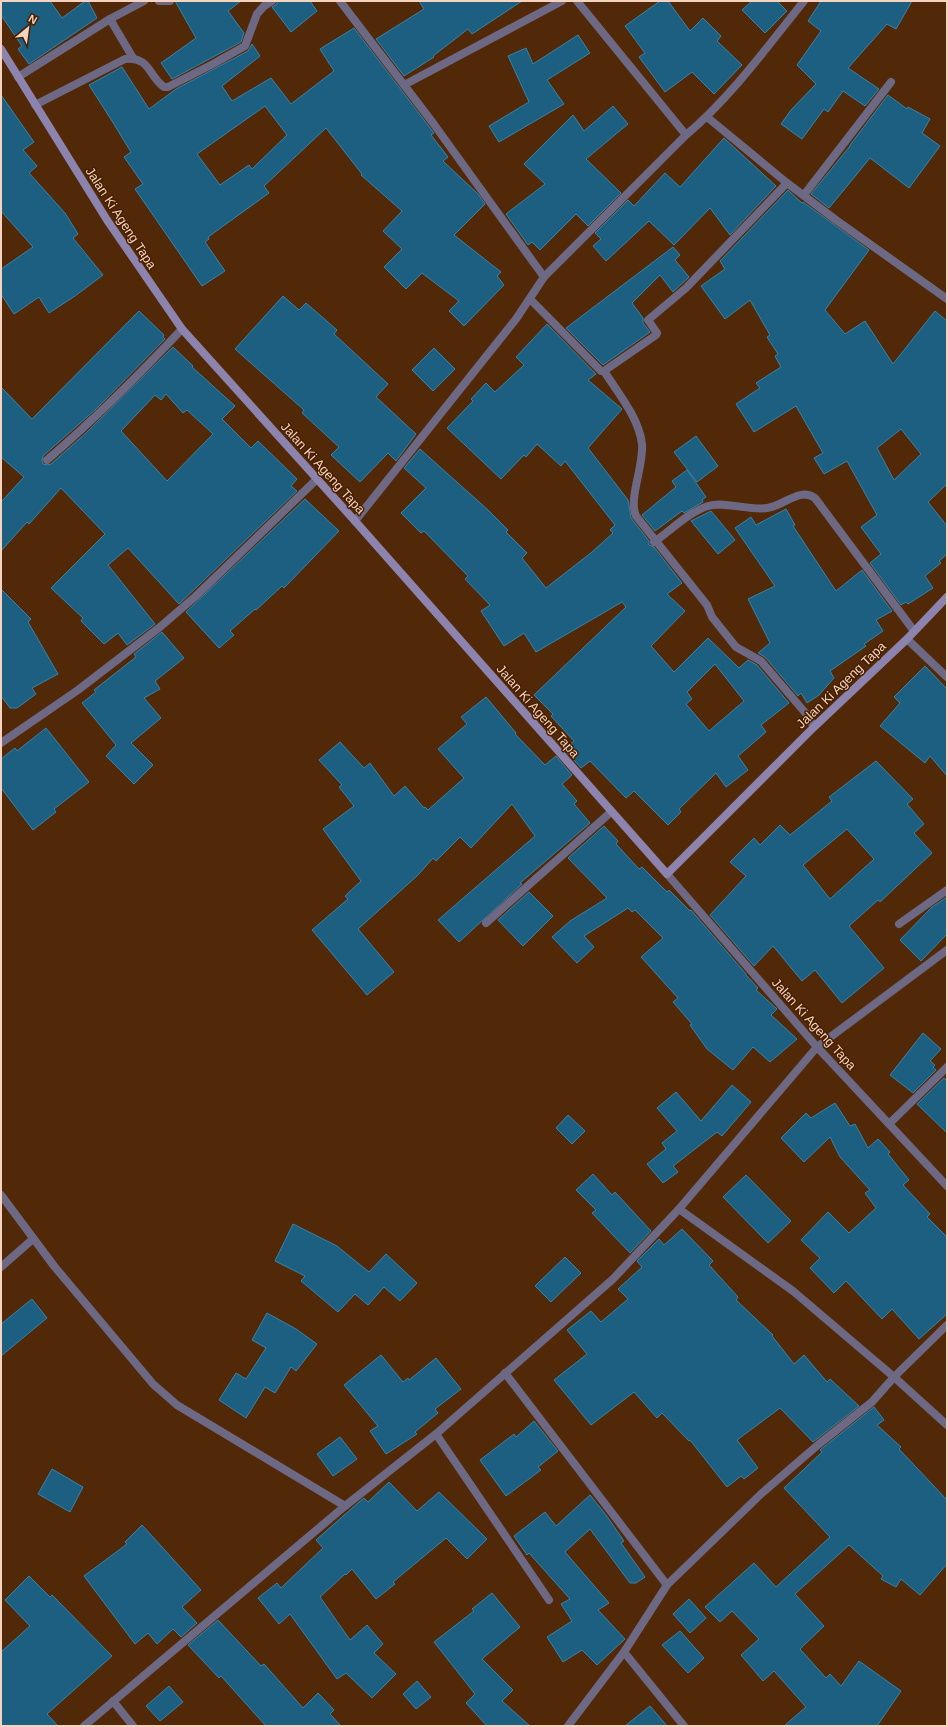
<svg xmlns="http://www.w3.org/2000/svg" width="948" height="1727" viewBox="0 0 948 1727" font-family="Arial,sans-serif">
  <rect width="100%" height="100%" fill="#522908"/>
  <g fill="#1c5f80" stroke="#3883a9" fill-rule="evenodd">
    <path d="M 1,1 L 50,1 L 62,18 L 85,1 L 88,1 L 97,18 L 29,64 L 18,49 L 22,46 L 1,15 Z"/>
    <path d="M 175,1 L 241,1 L 228,11 L 244,33 L 241,42 L 172,79 L 161,63 L 196,38 Z"/>
    <path d="M 277,1 L 310,1 L 317,11 L 291,32 L 272,7 L 277,4 Z"/>
    <path d="M 419,1 L 522,1 L 472,34 L 468,29 L 433,56 L 434,57 L 404,76 L 376,39 L 424,9 Z"/>
    <path d="M 660,1 L 668,1 L 690,31 L 703,18 L 721,36 L 717,41 L 742,65 L 714,94 L 692,72 L 665,92 L 639,57 L 645,53 L 625,26 Z"/>
    <path d="M 752,1 L 777,1 L 787,11 L 765,33 L 742,10 Z"/>
    <path d="M 821,1 L 912,1 L 896,29 L 887,24 L 848,68 L 879,89 L 865,106 L 843,91 L 828,112 L 824,109 L 802,139 L 781,124 L 791,110 L 816,84 L 797,65 L 821,31 L 808,21 Z"/>
    <path d="M 354,28 L 434,133 L 431,135 L 448,157 L 443,161 L 478,194 L 485,204 L 454,235 L 501,272 L 497,276 L 504,285 L 464,326 L 449,311 L 459,301 L 422,273 L 406,289 L 384,267 L 402,249 L 383,231 L 402,211 L 361,175 L 362,174 L 326,128 L 264,186 L 269,193 L 208,237 L 209,239 L 205,242 L 225,271 L 202,286 L 135,189 L 143,184 L 124,157 L 131,152 L 112,121 L 89,85 L 122,67 L 149,109 L 176,89 L 248,51 L 252,44 L 260,56 L 222,86 L 232,101 L 271,78 L 291,104 L 334,71 L 320,49 ZM 265,106 L 287,135 L 252,169 L 249,165 L 220,185 L 197,154 Z"/>
    <path d="M 578,35 L 590,53 L 547,80 L 564,104 L 499,142 L 489,126 L 529,102 L 508,56 L 526,48 L 533,64 Z"/>
    <path d="M 1,95 L 34,142 L 23,150 L 37,166 L 29,173 L 65,213 L 78,234 L 73,238 L 103,275 L 75,296 L 49,313 L 39,297 L 14,314 L 1,294 L 1,269 L 33,247 L 1,211 Z"/>
    <path d="M 888,95 L 907,109 L 908,107 L 930,119 L 922,133 L 940,146 L 909,188 L 870,158 L 829,208 L 811,194 L 850,146 L 850,145 Z"/>
    <path d="M 613,106 L 628,124 L 586,159 L 621,193 L 588,226 L 576,214 L 540,250 L 532,242 L 528,245 L 506,214 L 545,184 L 524,164 L 573,115 L 584,131 Z"/>
    <path d="M 724,138 L 776,186 L 730,235 L 710,208 L 674,245 L 649,221 L 606,261 L 593,246 L 601,239 L 595,233 L 628,200 L 634,206 L 665,173 L 680,187 Z"/>
    <path d="M 788,190 L 802,203 L 803,202 L 869,250 L 825,310 L 845,334 L 865,321 L 893,364 L 935,311 L 947,321 L 947,484 L 928,502 L 947,526 L 947,554 L 939,561 L 941,563 L 925,576 L 933,588 L 908,604 L 906,602 L 901,605 L 870,563 L 881,554 L 861,527 L 877,515 L 847,461 L 824,474 L 814,458 L 823,453 L 796,406 L 754,432 L 736,404 L 760,388 L 756,383 L 781,367 L 775,356 L 778,354 L 767,337 L 770,335 L 750,300 L 725,319 L 701,286 L 725,269 L 720,261 ZM 901,429 L 921,454 L 894,480 L 877,448 Z"/>
    <path d="M 673,247 L 680,255 L 675,260 L 689,277 L 673,292 L 660,275 L 632,303 L 643,318 L 643,323 L 650,332 L 603,365 L 566,328 Z"/>
    <path d="M 283,296 L 299,310 L 306,303 L 337,330 L 334,334 L 388,384 L 376,397 L 416,434 L 396,461 L 388,453 L 360,482 L 331,455 L 339,447 L 302,413 L 304,410 L 235,349 Z"/>
    <path d="M 139,311 L 164,335 L 163,337 L 165,339 L 96,409 L 43,456 L 42,461 L 43,464 L 48,465 L 51,464 L 86,433 L 173,347 L 193,366 L 192,367 L 235,406 L 222,419 L 251,448 L 258,441 L 297,479 L 291,486 L 297,491 L 179,604 L 128,548 L 108,565 L 155,624 L 127,645 L 118,633 L 104,644 L 81,621 L 83,618 L 51,588 L 105,534 L 61,488 L 29,524 L 27,522 L 1,551 L 1,502 L 24,477 L 1,457 L 1,387 L 32,419 ZM 166,394 L 183,413 L 187,410 L 213,434 L 167,481 L 121,431 L 155,395 L 161,400 Z"/>
    <path d="M 547,324 L 596,374 L 588,380 L 622,409 L 588,448 L 628,500 L 631,518 L 649,541 L 649,545 L 654,547 L 682,583 L 667,594 L 685,611 L 651,646 L 674,672 L 708,638 L 739,668 L 748,660 L 757,665 L 789,703 L 761,725 L 766,732 L 738,756 L 748,770 L 726,787 L 716,773 L 679,809 L 681,812 L 668,825 L 634,791 L 626,798 L 590,761 L 581,768 L 564,749 L 574,741 L 551,716 L 553,714 L 534,695 L 626,607 L 622,602 L 536,652 L 524,633 L 504,646 L 481,611 L 490,605 L 465,579 L 468,576 L 424,531 L 421,533 L 401,513 L 426,488 L 404,468 L 420,449 L 488,510 L 508,530 L 506,532 L 527,553 L 522,558 L 546,588 L 592,552 L 613,533 L 610,530 L 615,525 L 565,461 L 561,466 L 537,444 L 526,457 L 524,455 L 501,479 L 447,428 L 473,401 L 471,399 L 486,383 L 495,392 L 524,365 L 516,357 ZM 715,664 L 744,701 L 709,731 L 686,704 L 692,699 L 687,692 Z"/>
    <path d="M 434,348 L 455,369 L 433,391 L 412,370 Z"/>
    <path d="M 696,436 L 718,466 L 697,482 L 674,452 Z"/>
    <path d="M 687,470 L 706,497 L 702,500 L 703,502 L 684,513 L 682,511 L 655,531 L 642,515 L 676,487 L 672,481 Z"/>
    <path d="M 305,499 L 339,531 L 284,588 L 282,586 L 256,610 L 255,609 L 230,631 L 234,635 L 219,648 L 186,612 Z"/>
    <path d="M 786,509 L 795,525 L 793,526 L 836,591 L 862,570 L 892,611 L 876,620 L 883,631 L 864,644 L 866,646 L 830,671 L 834,678 L 819,695 L 807,703 L 801,693 L 798,696 L 765,657 L 758,653 L 770,643 L 748,599 L 775,586 L 735,528 L 751,517 L 756,525 Z"/>
    <path d="M 711,511 L 735,540 L 718,554 L 691,521 Z"/>
    <path d="M 1,589 L 31,619 L 28,622 L 58,674 L 32,688 L 36,694 L 17,708 L 10,708 L 1,696 Z"/>
    <path d="M 162,632 L 184,658 L 155,681 L 160,689 L 144,698 L 161,718 L 131,743 L 153,765 L 134,784 L 106,756 L 116,745 L 82,703 L 96,692 L 94,690 L 136,657 L 134,654 Z"/>
    <path d="M 925,666 L 947,689 L 947,776 L 930,756 L 925,763 L 880,726 L 900,703 L 894,697 Z"/>
    <path d="M 486,697 L 516,733 L 515,734 L 545,765 L 556,756 L 572,775 L 562,784 L 577,801 L 574,804 L 590,823 L 520,883 L 522,884 L 459,942 L 438,920 L 535,836 L 512,804 L 471,848 L 460,837 L 436,861 L 433,858 L 418,875 L 358,929 L 394,972 L 367,995 L 312,930 L 348,899 L 345,896 L 361,881 L 323,829 L 354,806 L 339,787 L 342,785 L 319,760 L 340,742 L 364,768 L 370,763 L 394,796 L 405,786 L 424,808 L 425,807 L 428,810 L 464,778 L 438,749 L 467,724 L 461,717 Z"/>
    <path d="M 46,728 L 89,782 L 54,809 L 56,812 L 33,830 L 1,788 L 1,759 L 15,748 L 17,751 Z"/>
    <path d="M 876,761 L 913,799 L 907,804 L 924,824 L 914,833 L 932,853 L 880,902 L 878,900 L 849,926 L 884,968 L 842,1003 L 815,970 L 802,981 L 773,946 L 754,966 L 710,915 L 746,876 L 730,862 L 754,838 L 760,845 L 780,825 L 790,835 L 832,801 L 829,797 ZM 847,829 L 874,859 L 830,899 L 803,865 Z"/>
    <path d="M 604,826 L 618,841 L 616,844 L 639,869 L 642,867 L 667,892 L 669,890 L 690,911 L 691,910 L 746,974 L 746,975 L 758,988 L 756,990 L 777,1009 L 771,1015 L 797,1039 L 770,1062 L 753,1047 L 733,1070 L 707,1049 L 690,1025 L 692,1024 L 673,1002 L 678,998 L 641,957 L 663,938 L 635,910 L 632,912 L 628,908 L 584,936 L 594,947 L 577,963 L 552,937 L 570,921 L 607,898 L 568,858 Z"/>
    <path d="M 529,892 L 553,916 L 523,946 L 498,920 Z"/>
    <path d="M 947,897 L 947,934 L 921,961 L 900,940 L 932,907 Z"/>
    <path d="M 923,1033 L 941,1049 L 930,1061 L 935,1065 L 933,1067 L 936,1070 L 913,1093 L 890,1075 Z"/>
    <path d="M 944,1078 L 947,1081 L 947,1133 L 917,1104 Z"/>
    <path d="M 732,1085 L 751,1102 L 722,1136 L 717,1132 L 673,1166 L 678,1172 L 663,1183 L 647,1164 L 666,1149 L 662,1143 L 677,1131 L 657,1108 L 676,1092 L 701,1121 Z"/>
    <path d="M 835,1103 L 850,1126 L 855,1124 L 868,1148 L 878,1139 L 890,1152 L 888,1154 L 909,1180 L 903,1185 L 930,1214 L 927,1217 L 947,1237 L 947,1314 L 919,1339 L 892,1309 L 882,1319 L 846,1281 L 834,1293 L 810,1268 L 820,1258 L 801,1240 L 828,1212 L 849,1233 L 876,1208 L 865,1193 L 870,1190 L 840,1157 L 830,1137 L 804,1162 L 781,1138 L 806,1113 L 811,1118 Z"/>
    <path d="M 568,1115 L 585,1131 L 572,1144 L 556,1128 Z"/>
    <path d="M 593,1174 L 612,1195 L 615,1192 L 651,1231 L 630,1253 L 592,1213 L 596,1210 L 576,1190 Z"/>
    <path d="M 746,1175 L 791,1221 L 768,1243 L 723,1197 Z"/>
    <path d="M 293,1224 L 337,1246 L 369,1272 L 386,1254 L 417,1283 L 400,1301 L 384,1287 L 368,1305 L 355,1294 L 338,1312 L 301,1281 L 305,1276 L 275,1261 Z"/>
    <path d="M 682,1229 L 713,1261 L 709,1265 L 738,1297 L 736,1300 L 773,1335 L 772,1336 L 794,1364 L 804,1355 L 827,1382 L 830,1379 L 859,1406 L 813,1442 L 780,1408 L 737,1440 L 758,1468 L 744,1479 L 741,1476 L 727,1487 L 690,1440 L 689,1441 L 662,1413 L 657,1418 L 634,1392 L 591,1425 L 554,1380 L 587,1354 L 567,1330 L 591,1311 L 601,1322 L 628,1299 L 618,1289 L 642,1267 L 637,1261 L 659,1239 L 664,1245 Z"/>
    <path d="M 565,1257 L 581,1273 L 551,1302 L 535,1286 Z"/>
    <path d="M 32,1299 L 47,1318 L 1,1356 L 1,1324 Z"/>
    <path d="M 267,1313 L 296,1329 L 317,1344 L 296,1371 L 291,1367 L 275,1393 L 265,1387 L 246,1418 L 219,1400 L 236,1373 L 246,1379 L 266,1348 L 252,1340 Z"/>
    <path d="M 381,1355 L 403,1382 L 408,1378 L 409,1380 L 436,1358 L 461,1389 L 435,1409 L 438,1413 L 415,1432 L 417,1434 L 386,1454 L 370,1431 L 378,1426 L 344,1385 Z"/>
    <path d="M 874,1407 L 884,1420 L 877,1425 L 901,1447 L 899,1449 L 947,1500 L 947,1564 L 920,1595 L 901,1579 L 896,1587 L 881,1579 L 883,1576 L 849,1545 L 795,1594 L 824,1626 L 800,1649 L 826,1678 L 830,1674 L 841,1686 L 859,1661 L 901,1691 L 877,1726 L 784,1726 L 806,1707 L 774,1671 L 763,1681 L 741,1655 L 759,1639 L 732,1611 L 720,1622 L 705,1607 L 754,1563 L 776,1587 L 830,1537 L 784,1488 L 822,1452 L 820,1450 Z"/>
    <path d="M 534,1421 L 558,1451 L 538,1467 L 541,1470 L 506,1496 L 480,1460 L 514,1434 L 516,1437 Z"/>
    <path d="M 340,1437 L 357,1459 L 333,1476 L 317,1454 Z"/>
    <path d="M 52,1469 L 83,1487 L 70,1512 L 38,1494 Z"/>
    <path d="M 389,1482 L 417,1511 L 439,1492 L 487,1539 L 467,1559 L 446,1538 L 393,1582 L 395,1584 L 376,1599 L 352,1569 L 346,1575 L 345,1574 L 320,1597 L 350,1640 L 367,1625 L 383,1644 L 374,1653 L 396,1674 L 372,1698 L 346,1673 L 337,1679 L 290,1614 L 279,1624 L 258,1598 L 277,1583 L 281,1588 L 323,1548 L 316,1540 L 359,1502 L 364,1498 L 368,1502 Z"/>
    <path d="M 590,1495 L 606,1515 L 624,1541 L 621,1543 L 645,1577 L 636,1583 L 630,1583 L 590,1529 L 565,1552 L 609,1603 L 598,1610 L 625,1639 L 597,1665 L 582,1650 L 563,1662 L 547,1637 L 572,1621 L 561,1604 L 570,1599 L 529,1553 L 527,1555 L 514,1536 L 545,1512 L 556,1526 Z"/>
    <path d="M 142,1525 L 201,1590 L 182,1607 L 197,1623 L 181,1637 L 173,1629 L 157,1644 L 148,1633 L 135,1644 L 84,1576 L 127,1544 L 125,1542 Z"/>
    <path d="M 29,1576 L 50,1597 L 52,1595 L 112,1656 L 47,1714 L 58,1726 L 1,1726 L 1,1652 L 30,1626 L 5,1600 Z"/>
    <path d="M 492,1593 L 520,1627 L 482,1659 L 513,1690 L 502,1701 L 530,1726 L 487,1726 L 466,1703 L 475,1694 L 434,1642 L 474,1611 L 472,1609 Z"/>
    <path d="M 689,1599 L 706,1618 L 690,1633 L 673,1614 Z"/>
    <path d="M 218,1620 L 261,1666 L 264,1664 L 303,1708 L 318,1693 L 334,1710 L 330,1714 L 341,1726 L 266,1726 L 221,1676 L 219,1678 L 188,1645 Z"/>
    <path d="M 680,1631 L 704,1658 L 688,1673 L 662,1645 Z"/>
    <path d="M 417,1681 L 431,1697 L 416,1709 L 403,1694 Z"/>
    <path d="M 169,1686 L 183,1702 L 160,1721 L 146,1706 Z"/>
    <path d="M 650,1706 L 667,1726 L 625,1726 Z"/>
  </g>
  <g fill="none" stroke-linecap="round" stroke-linejoin="round">
    <g stroke="#6d6883" stroke-width="8">
      <path d="M 159,1 L 170,1"/>
      <path d="M 340,1 L 433,123 L 544,277"/>
      <path d="M 577,1 L 686,135"/>
      <path d="M 110,19 L 133,58"/>
      <path d="M 18,77 L 110,19 L 144,1"/>
      <path d="M 404,85 L 562,1"/>
      <path d="M 35,105 L 125,59 C 151,57 148,76 164,87 L 168,87 L 213,64 L 245,46 L 257,14 L 264,6 L 272,1"/>
      <path d="M 707,117 L 787,183 L 836,220 L 947,299"/>
      <path d="M 804,195 L 891,82"/>
      <path d="M 530,299 L 601,371 L 604,371 C 618,393 639,418 642,444 C 644,466 628,499 636,516 L 707,605 L 712,617 L 736,647 L 761,661 L 808,716 L 814,727"/>
      <path d="M 604,371 L 656,335 L 657,333 L 648,320 L 686,288 L 787,183"/>
      <path d="M 47,460 C 95,419 139,375 182,329"/>
      <path d="M 355,521 L 516,319 L 544,277 L 686,135 C 731,97 767,47 804,1"/>
      <path d="M 654,542 C 671,530 689,512 708,506 C 724,501 751,511 767,508 C 784,506 799,487 815,498 L 914,631"/>
      <path d="M 907,639 L 947,677"/>
      <path d="M 1,743 L 78,690 L 160,627 L 196,596 L 317,479"/>
      <path d="M 667,874 L 817,1047 L 947,1186"/>
      <path d="M 486,923 L 611,812"/>
      <path d="M 899,924 L 947,890"/>
      <path d="M 889,1124 L 947,1067"/>
      <path d="M 1,1195 L 54,1266 L 153,1384 L 177,1405 L 345,1506"/>
      <path d="M 679,1209 L 793,1291 L 894,1377 L 947,1425"/>
      <path d="M 1,1267 L 33,1239"/>
      <path d="M 505,1373 L 667,1585"/>
      <path d="M 436,1434 L 549,1600"/>
      <path d="M 624,1652 L 684,1726"/>
      <path d="M 113,1701 L 133,1726"/>
      <path d="M 84,1726 L 345,1506 L 436,1434 L 613,1279 L 679,1209 L 817,1047 L 947,950"/>
      <path d="M 568,1726 L 624,1652 L 667,1585 L 761,1494 L 819,1444 L 872,1402 L 894,1377 L 947,1325"/>
    </g>
    <path stroke="#8c84ae" stroke-width="8" d="M 1,49 L 107,220 L 182,329 L 355,521 L 667,874 L 814,727 L 907,639 L 947,597"/>
  </g>
  <g text-anchor="middle" dominant-baseline="central" stroke-width="3" stroke-linejoin="round" paint-order="stroke">
    <g font-size="13" fill="#f5d3be" stroke="#471f00">
      <text transform="translate(121 218) rotate(57)">Jalan Ki Ageng Tapa</text>
      <text transform="translate(323 468) rotate(48)">Jalan Ki Ageng Tapa</text>
      <text transform="translate(841 685) rotate(-44)">Jalan Ki Ageng Tapa</text>
      <text transform="translate(538 711) rotate(49)">Jalan Ki Ageng Tapa</text>
      <text transform="translate(814 1024) rotate(48)">Jalan Ki Ageng Tapa</text>
    </g>
  </g>
  <rect width="948" height="1727" fill="none" stroke="#f5d3be" stroke-width="4"/>
  <g transform="translate(28 28) rotate(29)" stroke="#471f00" stroke-width="3" paint-order="stroke">
  <path d="M0-3L7 15L0 10L-7 15Z" fill="#f5d3be"/>
  <text y="-6" font-size="11" font-weight="bold" text-anchor="middle" fill="#f5d3be">N</text>
  </g>
</svg>
